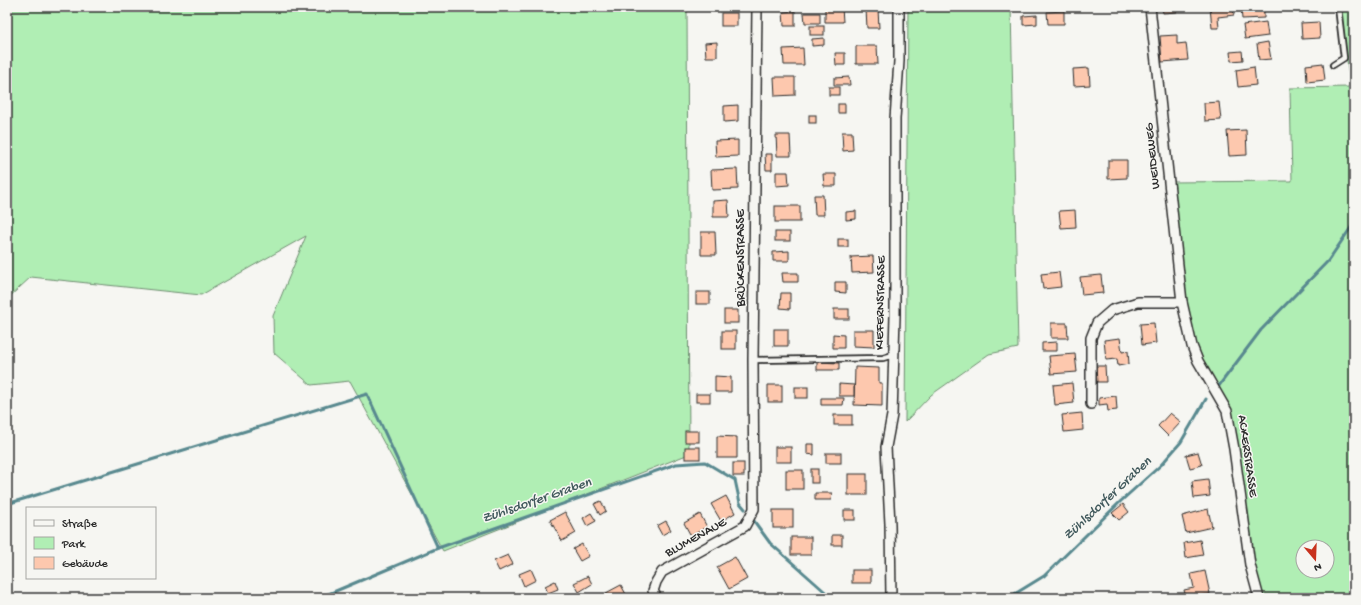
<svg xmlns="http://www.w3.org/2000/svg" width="1361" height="605" viewBox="0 0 1361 605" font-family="'Gochi Hand',sans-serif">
  <rect width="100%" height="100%" fill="#f6f6f2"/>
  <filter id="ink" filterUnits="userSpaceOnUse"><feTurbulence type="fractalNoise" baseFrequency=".025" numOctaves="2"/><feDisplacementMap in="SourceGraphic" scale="8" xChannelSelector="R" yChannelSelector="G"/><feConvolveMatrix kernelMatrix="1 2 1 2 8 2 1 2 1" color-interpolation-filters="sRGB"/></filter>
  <g filter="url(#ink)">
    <g fill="#b0eeb4" stroke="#6e8c70" fill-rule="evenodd">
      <path d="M 7,7 L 687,7 L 689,454 L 443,551 L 350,381 L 311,385 L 274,353 L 273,316 L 306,236 L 201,295 L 31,277 L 7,299 Z"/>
      <path d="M 908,7 L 1011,7 L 1018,348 L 989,354 L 931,395 L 905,422 Z"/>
      <path d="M 1341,7 L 1354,7 L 1354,598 L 1261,598 L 1243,520 L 1227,411 L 1200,360 L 1185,302 L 1171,182 L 1292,181 L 1290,88 L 1350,87 ZM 1303,547 L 1327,547 L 1327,571 L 1303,571 Z"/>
    </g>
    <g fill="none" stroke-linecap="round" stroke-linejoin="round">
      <g stroke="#59898f" stroke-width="3">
        <path d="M 1218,387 L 1261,330 L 1328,261 L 1354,223"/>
        <path d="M 7,504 L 367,394 L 438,548"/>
        <path d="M 754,521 L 770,543 L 832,598"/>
        <path d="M 319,598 L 438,548 L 676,464 L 705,462 L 735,480 L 740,503 L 745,509"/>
        <path d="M 1008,598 L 1044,576 L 1121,501 L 1161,465 L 1181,442 L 1206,399"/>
      </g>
    </g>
    <g fill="#fdc8ae" stroke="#2b2b2b">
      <path d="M 825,7 L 842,7 L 843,22 L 825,22 Z"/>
      <path d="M 1177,7 L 1177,12 L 1163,13 L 1162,8 Z"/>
      <path d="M 1210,7 L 1233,7 L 1234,15 L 1218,17 L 1219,28 L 1212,28 Z"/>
      <path d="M 1264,7 L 1264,18 L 1242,19 L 1241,8 Z"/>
      <path d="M 866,9 L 878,9 L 879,28 L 867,28 Z"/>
      <path d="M 795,11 L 795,26 L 784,26 L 783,12 Z"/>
      <path d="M 1064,11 L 1064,24 L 1048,24 L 1047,12 Z"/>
      <rect x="721" y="13" width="16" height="13"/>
      <path d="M 804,13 L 820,13 L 820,23 L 805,23 Z"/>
      <path d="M 1037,15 L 1037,24 L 1023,25 L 1023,16 Z"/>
      <path d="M 1266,22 L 1268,36 L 1245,39 L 1243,25 Z"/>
      <path d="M 1319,22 L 1320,38 L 1302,39 L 1301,23 Z"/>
      <rect x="810" y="26" width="14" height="9"/>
      <path d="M 1177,35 L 1177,44 L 1186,43 L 1188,60 L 1162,62 L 1160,36 Z"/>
      <path d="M 824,38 L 824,45 L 812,46 L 812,39 Z"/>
      <path d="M 717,42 L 717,57 L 706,57 L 705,43 Z"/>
      <path d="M 1268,42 L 1271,59 L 1259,60 L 1257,44 Z"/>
      <path d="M 856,46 L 877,46 L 878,64 L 856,64 Z"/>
      <path d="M 803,48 L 804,65 L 784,65 L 783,49 Z"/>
      <path d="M 1242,51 L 1243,60 L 1231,61 L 1230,52 Z"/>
      <path d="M 835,53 L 845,53 L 845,65 L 836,65 Z"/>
      <path d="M 1323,63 L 1325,80 L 1307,82 L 1306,65 Z"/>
      <path d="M 1254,67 L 1256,85 L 1238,87 L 1236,70 Z"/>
      <path d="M 1089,68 L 1090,85 L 1074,86 L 1073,69 Z"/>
      <path d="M 774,77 L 795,77 L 795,95 L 775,96 Z"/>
      <path d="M 849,77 L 850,85 L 834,85 L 834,78 Z"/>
      <rect x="829" y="87" width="10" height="8"/>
      <path d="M 1219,102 L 1221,120 L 1205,121 L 1204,103 Z"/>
      <rect x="838" y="104" width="7" height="9"/>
      <path d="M 738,105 L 738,121 L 724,122 L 724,106 Z"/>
      <rect x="809" y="115" width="7" height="8"/>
      <path d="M 1246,130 L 1247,155 L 1229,156 L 1227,131 Z"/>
      <path d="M 842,132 L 852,132 L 853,150 L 843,151 Z"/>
      <path d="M 776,135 L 790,135 L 791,156 L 777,156 Z"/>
      <path d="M 738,140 L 738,156 L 716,157 L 715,141 Z"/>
      <path d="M 765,154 L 772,154 L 772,170 L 766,170 Z"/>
      <path d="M 1108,160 L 1127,160 L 1127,178 L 1108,179 Z"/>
      <path d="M 737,169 L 738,189 L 712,190 L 711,170 Z"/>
      <path d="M 776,172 L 788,172 L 789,185 L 776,186 Z"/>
      <path d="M 823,174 L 836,174 L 836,186 L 824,186 Z"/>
      <path d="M 814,195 L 823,195 L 824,215 L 815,215 Z"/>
      <path d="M 728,200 L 729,217 L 713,217 L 713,201 Z"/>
      <rect x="775" y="206" width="25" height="16"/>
      <path d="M 1075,210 L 1076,227 L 1061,228 L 1059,211 Z"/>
      <path d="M 856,211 L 856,219 L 846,220 L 846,212 Z"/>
      <path d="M 701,232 L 715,232 L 716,255 L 701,255 Z"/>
      <rect x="775" y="232" width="15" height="9"/>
      <rect x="838" y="239" width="10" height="8"/>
      <path d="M 789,251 L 789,261 L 773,261 L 773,252 Z"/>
      <path d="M 873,256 L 874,272 L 852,273 L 851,257 Z"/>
      <path d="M 1059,272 L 1061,287 L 1043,289 L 1041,274 Z"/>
      <path d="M 782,273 L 798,273 L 798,282 L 783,282 Z"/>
      <path d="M 1101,275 L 1103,293 L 1082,295 L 1080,277 Z"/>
      <path d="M 835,282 L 846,282 L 846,293 L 835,292 Z"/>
      <rect x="696" y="292" width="14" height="12"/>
      <path d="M 781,293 L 790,293 L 790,309 L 780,308 Z"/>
      <rect x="834" y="309" width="15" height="10"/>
      <rect x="724" y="310" width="14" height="13"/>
      <path d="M 1051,323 L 1067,323 L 1068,338 L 1051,338 Z"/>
      <path d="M 1154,323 L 1156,343 L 1142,345 L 1140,324 Z"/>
      <rect x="774" y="329" width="14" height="17"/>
      <path d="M 853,330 L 874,330 L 874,347 L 853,346 Z"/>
      <rect x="722" y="331" width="14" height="18"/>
      <path d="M 833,334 L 844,335 L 844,348 L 833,348 Z"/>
      <path d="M 1120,338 L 1122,352 L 1128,351 L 1129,364 L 1118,366 L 1117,359 L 1106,360 L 1104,340 Z"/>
      <path d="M 1057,342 L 1057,351 L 1042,351 L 1042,343 Z"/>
      <path d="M 1075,354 L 1077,372 L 1051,374 L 1049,356 Z"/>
      <path d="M 817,362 L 839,363 L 839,370 L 817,370 Z"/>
      <path d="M 1096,366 L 1105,366 L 1106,382 L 1097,382 Z"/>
      <path d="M 855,367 L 879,368 L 879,383 L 882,383 L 882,406 L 854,405 Z"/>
      <path d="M 715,376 L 731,377 L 731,392 L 715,392 Z"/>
      <path d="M 1072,383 L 1074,403 L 1055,405 L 1053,385 Z"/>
      <path d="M 839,384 L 854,385 L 854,396 L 839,396 Z"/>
      <rect x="768" y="385" width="14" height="17"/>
      <rect x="795" y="387" width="13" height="11"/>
      <rect x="696" y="394" width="14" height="8"/>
      <path d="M 1116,396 L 1117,410 L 1108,411 L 1107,404 L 1099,405 L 1099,398 Z"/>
      <path d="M 821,398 L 844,398 L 843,405 L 821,405 Z"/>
      <path d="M 1082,413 L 1083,430 L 1064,432 L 1062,415 Z"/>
      <path d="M 1170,413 L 1181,422 L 1168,436 L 1158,426 Z"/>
      <rect x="834" y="415" width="18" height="10"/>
      <rect x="685" y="431" width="14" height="11"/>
      <path d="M 717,436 L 737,437 L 737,458 L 717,458 Z"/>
      <path d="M 807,444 L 814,444 L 814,455 L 807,454 Z"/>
      <rect x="685" y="447" width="15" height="12"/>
      <rect x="775" y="447" width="16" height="15"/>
      <path d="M 1198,452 L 1202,465 L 1190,468 L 1186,455 Z"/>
      <rect x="826" y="453" width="15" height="10"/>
      <rect x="733" y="463" width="11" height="13"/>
      <rect x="811" y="469" width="7" height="14"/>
      <rect x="786" y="470" width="17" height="19"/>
      <rect x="848" y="474" width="19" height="21"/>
      <path d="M 1208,479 L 1210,496 L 1194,498 L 1192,481 Z"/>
      <path d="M 815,493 L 832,493 L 831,500 L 815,500 Z"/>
      <path d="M 726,496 L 735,513 L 721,521 L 711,504 Z"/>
      <path d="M 601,501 L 606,511 L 600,515 L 594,504 Z"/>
      <path d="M 1123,504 L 1129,512 L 1119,520 L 1112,513 Z"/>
      <path d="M 1208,509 L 1212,527 L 1186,533 L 1182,516 Z"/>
      <rect x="773" y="510" width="20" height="18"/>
      <rect x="844" y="510" width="11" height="10"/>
      <path d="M 565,512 L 576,533 L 562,541 L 550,520 Z"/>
      <path d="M 591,513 L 596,521 L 587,526 L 583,518 Z"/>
      <path d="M 700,514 L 707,527 L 691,536 L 684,523 Z"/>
      <path d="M 666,521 L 671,530 L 662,535 L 657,526 Z"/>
      <rect x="832" y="535" width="10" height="10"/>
      <rect x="791" y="537" width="20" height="18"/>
      <path d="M 1200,540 L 1203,555 L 1186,558 L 1184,543 Z"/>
      <path d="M 582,544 L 589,556 L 580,561 L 573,549 Z"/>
      <path d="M 508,555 L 513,564 L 499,571 L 494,561 Z"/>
      <path d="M 735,557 L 747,579 L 729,589 L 717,567 Z"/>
      <path d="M 531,569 L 536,580 L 524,586 L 519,574 Z"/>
      <rect x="852" y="570" width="19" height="13"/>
      <path d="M 1205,571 L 1210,594 L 1186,598 L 1184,590 L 1194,588 L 1191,574 Z"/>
      <path d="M 588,576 L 592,584 L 579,592 L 574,583 Z"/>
      <path d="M 555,581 L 558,589 L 548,593 L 545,586 Z"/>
      <path d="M 621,585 L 628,598 L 609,598 L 606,593 Z"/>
    </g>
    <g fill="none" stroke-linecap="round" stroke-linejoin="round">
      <g stroke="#2b2b2b" stroke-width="8">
        <g id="service">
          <path d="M 1333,65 L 1344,58 L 1338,7"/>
          <path d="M 753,360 L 883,358 L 893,355"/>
        </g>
      </g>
      <g stroke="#2b2b2b" stroke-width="12">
        <g id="minor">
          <path d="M 1150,7 L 1182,302 L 1192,346 L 1198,361 L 1227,411 L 1234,449 L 1250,565 L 1259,598"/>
          <path d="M 1091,404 L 1091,338 L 1097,323 L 1112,310 L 1138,302 L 1182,302"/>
          <path d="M 657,598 L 653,591 L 656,582 L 662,572 L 745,526 L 754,509 L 753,360 L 757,7"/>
          <path d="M 891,598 L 890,524 L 886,447 L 892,415 L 895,316 L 895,119 L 899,61 L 899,7"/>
        </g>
      </g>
      <use href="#service" stroke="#f6f6f2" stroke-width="4.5"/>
      <use href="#minor" stroke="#f6f6f2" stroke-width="9"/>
    </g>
  </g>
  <g text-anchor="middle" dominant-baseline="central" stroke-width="3" stroke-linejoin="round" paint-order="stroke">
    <g font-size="13" fill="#2b2b2b" stroke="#f6f6f2">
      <text transform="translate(1153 156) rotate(-96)">WEIDEWEG</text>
      <text transform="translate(741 258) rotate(-90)">BRÜCKENSTRASSE</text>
      <text transform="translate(881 303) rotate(-89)">KIEFERNSTRASSE</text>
      <text transform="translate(1247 456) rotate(82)">ACKERSTRASSE</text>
      <text transform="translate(696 538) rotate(-29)">BLUMENAUE</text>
    </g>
    <g font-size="14" font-style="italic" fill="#425a5d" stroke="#f6f6f2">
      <text transform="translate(1108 499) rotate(-43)">Zühlsdorfer Graben</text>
      <text transform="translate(537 501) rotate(-19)">Zühlsdorfer Graben</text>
    </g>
  </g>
  <rect width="1361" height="605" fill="none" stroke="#f6f6f2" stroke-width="24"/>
  <rect x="12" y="12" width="1337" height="581" fill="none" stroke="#2b2b2b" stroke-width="1.5" filter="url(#ink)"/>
  <rect x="26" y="507" width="130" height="72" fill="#f6f6f2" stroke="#a5a5a2"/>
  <rect x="34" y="520" width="20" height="6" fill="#f6f6f2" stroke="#a5a5a2"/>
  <text x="62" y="527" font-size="12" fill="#2b2b2b">Straße</text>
  <rect x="34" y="537" width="20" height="12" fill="#b0eeb4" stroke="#a5a5a2"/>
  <text x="62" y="547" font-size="12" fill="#2b2b2b">Park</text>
  <rect x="34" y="557" width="20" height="12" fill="#fdc8ae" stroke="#a5a5a2"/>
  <text x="62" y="567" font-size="12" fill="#2b2b2b">Gebäude</text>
  <g transform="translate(1315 559) rotate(161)"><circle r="19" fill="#f6f6f2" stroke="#a5a5a2"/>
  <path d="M0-3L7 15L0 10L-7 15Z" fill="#c8321e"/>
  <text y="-6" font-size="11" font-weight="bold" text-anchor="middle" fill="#2b2b2b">N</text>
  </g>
</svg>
